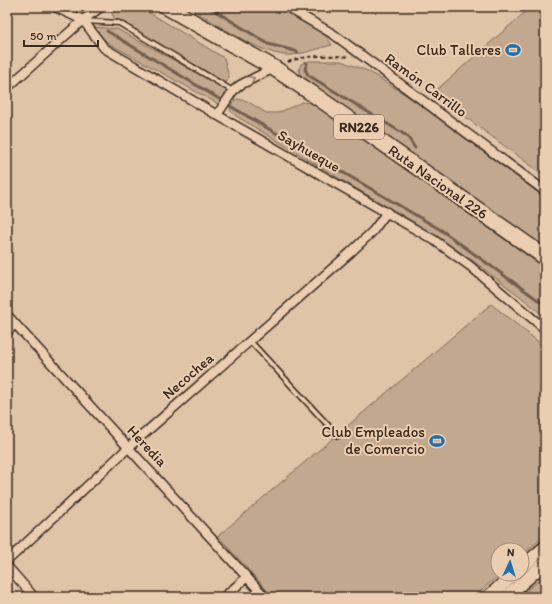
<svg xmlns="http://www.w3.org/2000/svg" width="552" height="604" viewBox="0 0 552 604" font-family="Itim,sans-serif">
  <rect width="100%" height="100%" fill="#e0c4a8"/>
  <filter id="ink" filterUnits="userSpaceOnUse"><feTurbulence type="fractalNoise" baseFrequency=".025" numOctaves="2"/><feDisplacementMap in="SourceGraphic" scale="8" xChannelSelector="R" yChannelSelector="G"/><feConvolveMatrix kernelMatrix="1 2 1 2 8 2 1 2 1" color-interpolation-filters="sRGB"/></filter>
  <g filter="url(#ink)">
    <g fill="#c2a88f" stroke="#7e6956">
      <path d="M 115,7 L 140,7 L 224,58 L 229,77 L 226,83 L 114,18 L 111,11 Z"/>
      <path d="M 189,7 L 279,7 L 326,36 L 332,45 C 319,48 304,54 291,55 C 265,58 212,21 189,7 Z"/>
      <path d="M 531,7 L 545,7 L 545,176 L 433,93 Z"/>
      <path d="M 93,27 L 117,29 L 228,90 L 220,105 L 108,43 Z"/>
      <path d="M 309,61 L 341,61 L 368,71 L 420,104 L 545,198 L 545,251 L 301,76 L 299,70 L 301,64 Z"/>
      <path d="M 238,99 L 247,101 L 266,113 L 278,113 L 302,102 L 310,103 L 321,107 L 446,195 L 545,269 L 545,317 L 526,301 L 472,260 L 412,221 L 340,179 L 236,116 L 230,110 L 233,101 Z"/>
      <path d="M 491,304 L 545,347 L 545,535 L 522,555 L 522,550 L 498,550 L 498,574 L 500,574 L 474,597 L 273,597 L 218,536 Z"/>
      <path d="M 545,575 L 545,597 L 519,597 Z"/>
    </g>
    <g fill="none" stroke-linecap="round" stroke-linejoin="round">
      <g stroke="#735e4d" stroke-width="3">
        <path d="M 209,7 L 268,44 L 295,51 L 298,53"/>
        <path d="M 107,31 L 221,100"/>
        <path d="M 305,62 L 307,64 L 305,69 L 308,75 L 407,136 L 415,148"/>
        <path d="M 230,106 L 441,230 L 545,305"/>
      </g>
      <g stroke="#3b2a1e" stroke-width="7">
        <g id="lane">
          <path d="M 84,21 L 119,23 L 233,91"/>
          <path d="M 250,341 L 338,436"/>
        </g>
      </g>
      <g stroke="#3b2a1e" stroke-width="11">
        <g id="street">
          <path d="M 55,7 L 83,20 L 104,48 L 217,115 L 434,240 L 470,266 L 545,329"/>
          <path d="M 287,7 L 333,34 L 545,191"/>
          <path d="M 7,88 L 83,20 L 101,7"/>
          <path d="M 217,115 L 233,91 L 240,85 L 274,68"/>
          <path d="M 7,315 L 265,597"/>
          <path d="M 7,332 L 15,324"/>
          <path d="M 7,561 L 129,447 L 351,252 L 373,231 L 387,212"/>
          <path d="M 7,566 L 34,597"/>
          <path d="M 224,597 L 247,577"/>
        </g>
      </g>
      <g stroke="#3b2a1e" stroke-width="15">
        <g id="secondary">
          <path d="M 522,567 L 545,547"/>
          <path d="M 488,597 L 514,574"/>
          <path d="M 506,597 L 545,563"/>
        </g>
      </g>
      <g stroke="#3b2a1e" stroke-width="18">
        <path id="highway" d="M 167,7 L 274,68 L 310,92 L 545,257"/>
      </g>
      <path stroke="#3b2a1e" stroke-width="2" stroke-dasharray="4 3" stroke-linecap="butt" d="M 288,62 C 305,55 330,55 349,57"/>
      <use href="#lane" stroke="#ebceb1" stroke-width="4"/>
      <use href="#street" stroke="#ebceb1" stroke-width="8"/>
      <use href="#secondary" stroke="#ebceb1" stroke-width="12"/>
      <use href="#highway" stroke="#ebceb1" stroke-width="15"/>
    </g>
    <defs><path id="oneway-chevron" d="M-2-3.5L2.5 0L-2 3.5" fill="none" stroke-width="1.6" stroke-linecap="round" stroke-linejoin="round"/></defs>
    <use stroke="#937c68" href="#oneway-chevron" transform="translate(252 79) rotate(-27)"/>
  </g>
  <defs>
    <g id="stadium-bare" transform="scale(1.2)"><path d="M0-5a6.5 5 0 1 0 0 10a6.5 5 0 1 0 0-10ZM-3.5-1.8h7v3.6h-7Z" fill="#1f6fb2" stroke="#ebceb1" stroke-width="2.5" paint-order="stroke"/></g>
  </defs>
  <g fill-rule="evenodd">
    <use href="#stadium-bare" x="513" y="50"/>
    <use href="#stadium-bare" x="437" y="441"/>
  </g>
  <g text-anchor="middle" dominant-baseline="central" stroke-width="4" stroke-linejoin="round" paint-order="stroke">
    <rect fill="#ebceb1" stroke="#705b4a" stroke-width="1" x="334" y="115" width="50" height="24" rx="3"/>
    <g font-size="14" font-weight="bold" fill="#3b2a1e">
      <text x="359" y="127">RN226</text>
    </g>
    <g font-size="15" fill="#3b2a1e" stroke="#ebceb1" text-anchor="end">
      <text x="501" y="50">Club Talleres</text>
      <text x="425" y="432">Club Empleados<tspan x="425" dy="17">de Comercio</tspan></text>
    </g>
    <g font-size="15" fill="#3b2a1e" stroke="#ebceb1">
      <text transform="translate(426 85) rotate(36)">Ramón Carrillo</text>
      <text transform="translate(309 151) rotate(30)">Sayhueque</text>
      <text transform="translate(438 182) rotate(35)">Ruta Nacional 226</text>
      <text transform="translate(188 376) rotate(-41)">Necochea</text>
      <text transform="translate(147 446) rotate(47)">Heredia</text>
    </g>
  </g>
  <rect width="552" height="604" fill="none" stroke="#ebceb1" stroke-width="24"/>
  <rect x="12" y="12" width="528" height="580" fill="none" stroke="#3b2a1e" stroke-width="1.5" filter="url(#ink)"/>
  <g transform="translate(510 562) rotate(4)"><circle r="19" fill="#ebceb1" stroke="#a58c76"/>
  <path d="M0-3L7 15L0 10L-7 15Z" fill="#1f6fb2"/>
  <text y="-6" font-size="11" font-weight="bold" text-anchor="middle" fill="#3b2a1e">N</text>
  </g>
  <path d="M24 40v6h74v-6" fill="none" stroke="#3b2a1e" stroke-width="2"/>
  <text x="30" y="40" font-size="12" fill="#3b2a1e" stroke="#ebceb1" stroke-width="3" paint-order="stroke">50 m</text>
</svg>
